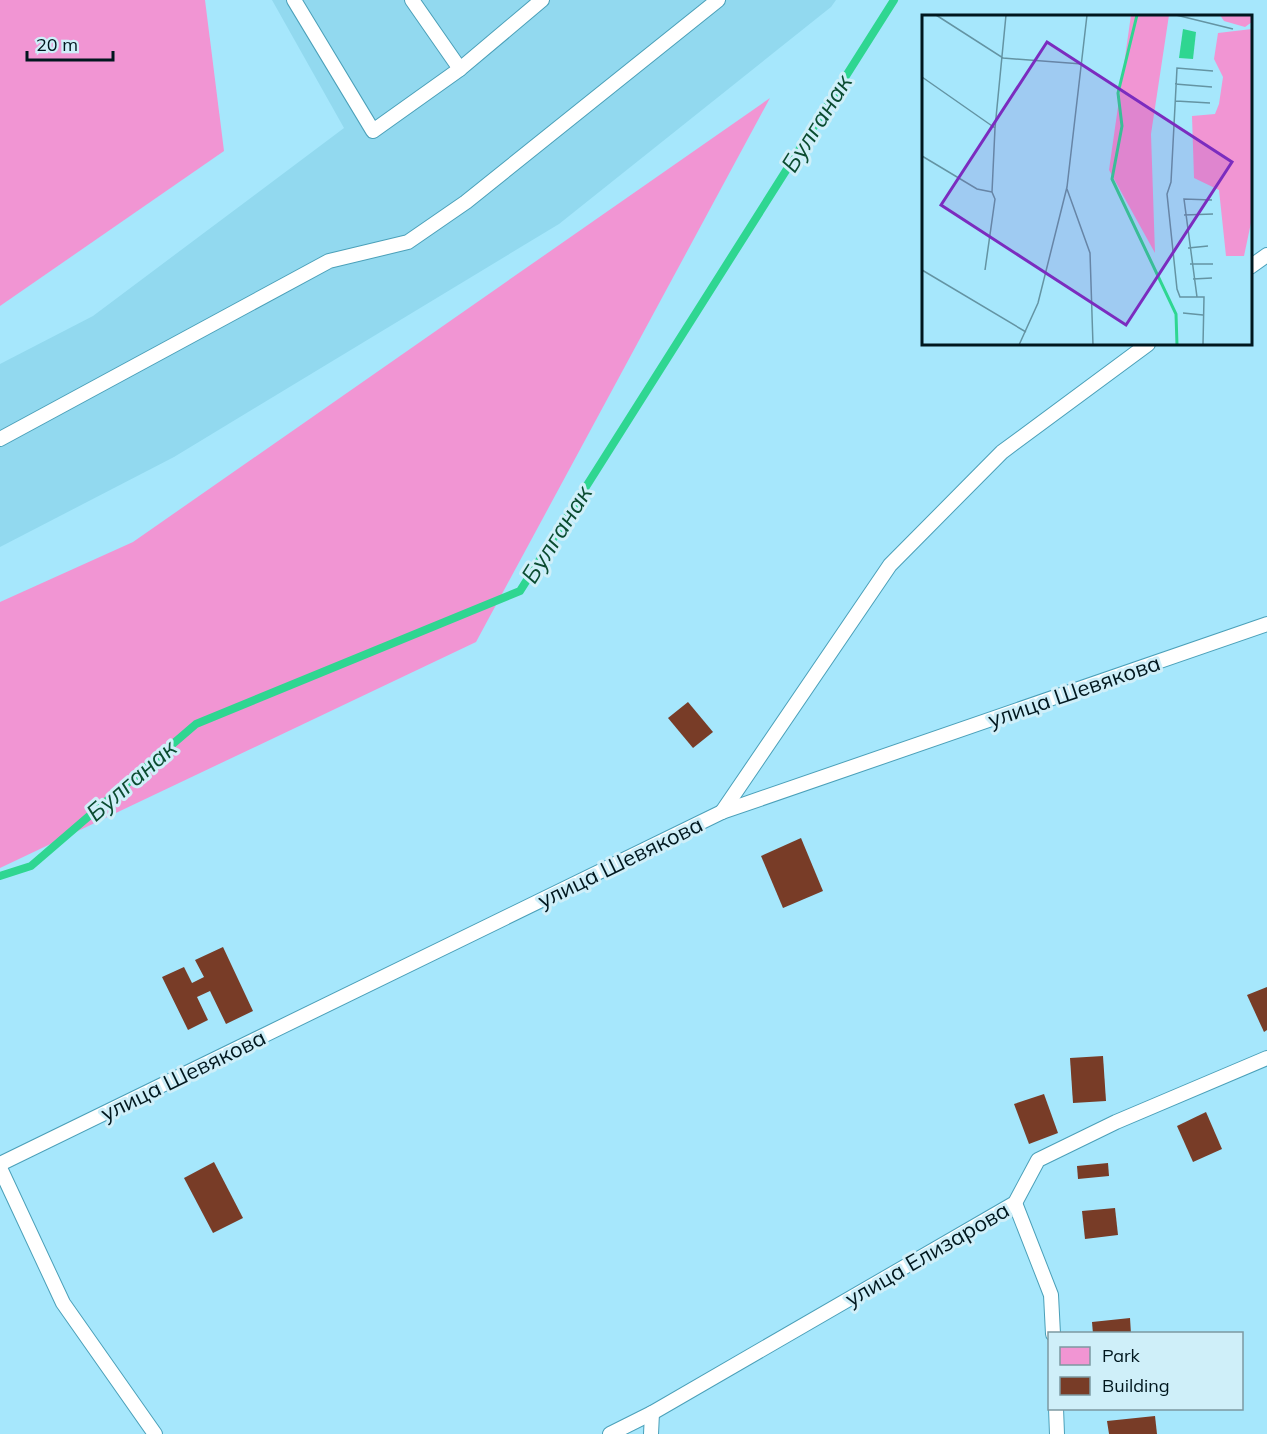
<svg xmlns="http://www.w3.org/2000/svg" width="1267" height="1434" viewBox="0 0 1267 1434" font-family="Mulish,sans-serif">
  <rect width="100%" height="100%" fill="#a6e7fc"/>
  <path fill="#92d9ef" d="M 272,0 L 836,0 L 831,7 L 559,224 L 174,457 L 0,547 L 0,364 L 93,316 L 344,128 Z"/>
  <g fill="#f195d3">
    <path d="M 0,0 L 205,0 L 224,151 L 0,306 Z"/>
    <path d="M 770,98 L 476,642 L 0,868 L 0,602 L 133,542 Z"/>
  </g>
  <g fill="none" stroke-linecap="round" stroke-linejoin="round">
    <path stroke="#2fd691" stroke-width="8" d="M 0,876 L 31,866 L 196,724 L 520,591 L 894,0"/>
  </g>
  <g fill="#783c27">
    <path d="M 688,702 L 713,732 L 693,748 L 668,718 Z"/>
    <path d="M 801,838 L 823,891 L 783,908 L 761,856 Z"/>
    <path d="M 223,947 L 253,1011 L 226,1024 L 210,991 L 197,997 L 208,1020 L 188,1030 L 162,977 L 184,967 L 192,983 L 204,977 L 195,960 Z"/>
    <path d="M 1267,987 L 1267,1030 L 1264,1032 L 1247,995 Z"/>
    <path d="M 1103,1056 L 1106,1101 L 1073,1103 L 1070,1058 Z"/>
    <path d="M 1044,1094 L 1058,1133 L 1029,1144 L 1014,1104 Z"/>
    <path d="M 1206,1112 L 1222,1149 L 1193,1162 L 1177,1126 Z"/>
    <path d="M 214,1162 L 243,1218 L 213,1233 L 184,1178 Z"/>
    <path d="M 1108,1163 L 1109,1176 L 1078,1179 L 1077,1166 Z"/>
    <path d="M 1115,1208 L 1118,1235 L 1085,1239 L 1082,1211 Z"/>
    <path d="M 1130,1318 L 1131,1334 L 1093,1334 L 1092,1322 Z"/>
    <path d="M 1155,1416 L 1157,1434 L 1109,1434 L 1107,1421 Z"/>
  </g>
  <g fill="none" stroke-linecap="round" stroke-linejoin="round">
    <g stroke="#4ba0b9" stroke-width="16">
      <g id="service">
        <path d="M 294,0 L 373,131 L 460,69 L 542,0"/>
        <path d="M 412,0 L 460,69"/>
        <path d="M 1250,267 L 1267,255"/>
        <path d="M 0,439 L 329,261 L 408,242 L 466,202 L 718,0"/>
        <path d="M 722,812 L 890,565 L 1002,452 L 1148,344"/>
        <path d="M 0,1164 L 722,812 L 1267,624"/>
        <path d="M 0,1168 L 63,1303 L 155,1434"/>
        <path d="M 1015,1203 L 1051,1295 L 1053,1334"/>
        <path d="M 1056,1408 L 1057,1434"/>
        <path d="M 610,1434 L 652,1413 L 1015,1203 L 1038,1160 L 1116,1122 L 1267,1058"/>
        <path d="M 651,1434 L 652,1413"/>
      </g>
    </g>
    <use href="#service" stroke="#fff" stroke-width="14"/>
  </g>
  <g text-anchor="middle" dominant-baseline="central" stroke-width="6" stroke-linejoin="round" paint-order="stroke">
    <g font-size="22" fill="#00171e" stroke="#cfeff9">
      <text transform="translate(1074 691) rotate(-19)">улица Шевякова</text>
      <text transform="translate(620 862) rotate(-26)">улица Шевякова</text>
      <text transform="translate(183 1075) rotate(-26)">улица Шевякова</text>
      <text transform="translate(927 1254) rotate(-30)">улица Елизарова</text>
    </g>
    <g font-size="24" font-style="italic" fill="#0b4c31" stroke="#cfeff9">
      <text transform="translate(816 123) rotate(-58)">Булганак</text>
      <text transform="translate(556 534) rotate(-58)">Булганак</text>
      <text transform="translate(131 780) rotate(-41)">Булганак</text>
    </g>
  </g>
  <g transform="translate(922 15)">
    <rect width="330" height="330" fill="#a6e7fc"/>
    <path d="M 209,0 L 247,0 L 229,119 L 233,238 L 187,155 ZM 298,0 L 330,0 L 330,7 L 323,12 L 302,6 ZM 330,14 L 330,203 L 322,241 L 304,241 L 297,175 L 272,163 L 270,101 L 293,99 L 297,89 L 301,62 L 292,44 L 296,18 Z" fill="#f195d3"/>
    <path d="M 261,14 L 274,17 L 271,44 L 257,43 Z" fill="#2fd691"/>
    <path fill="none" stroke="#2fd691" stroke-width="3" d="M 215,0 L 196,78 L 200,111 L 190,164 L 254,299 L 255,330"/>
    <path fill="none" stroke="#6494a3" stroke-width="1.5" d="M 14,0 L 81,43 L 160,49M 254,0 L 311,14M 0,62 L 73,113M 253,69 L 290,72M 254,86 L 288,88M 0,141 L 55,174 L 70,177M 145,174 L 168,238 L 171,330M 262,200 L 291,199M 266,233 L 286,231M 268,249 L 291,249M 0,255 L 104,317M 63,255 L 73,184 L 70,177 L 73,113 L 84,0M 271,264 L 290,263M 275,282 L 262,184 L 290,185M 261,298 L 281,300M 97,330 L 116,288 L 145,172 L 165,0M 281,330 L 282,282 L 258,282 L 255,274 L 245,179 L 249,167 L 255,53 L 291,56"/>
    <path fill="#7b2cbf" fill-opacity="0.15" stroke="#7b2cbf" stroke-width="3" d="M 125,27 L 310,147 L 204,310 L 19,190 Z"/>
    <rect width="330" height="330" fill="none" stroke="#00171e" stroke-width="3"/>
  </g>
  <rect x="1048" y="1332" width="195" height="78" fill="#cfeff9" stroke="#7c99a1" stroke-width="1.5"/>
  <rect x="1060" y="1347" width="30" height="18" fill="#f195d3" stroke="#7c99a1" stroke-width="1.5"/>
  <text x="1102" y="1362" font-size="18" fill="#00171e">Park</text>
  <rect x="1060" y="1377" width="30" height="18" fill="#783c27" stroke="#7c99a1" stroke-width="1.5"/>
  <text x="1102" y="1392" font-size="18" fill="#00171e">Building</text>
  <path d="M27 51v9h86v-9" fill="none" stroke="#00171e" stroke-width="3"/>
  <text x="36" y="51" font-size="18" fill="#00171e" stroke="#cfeff9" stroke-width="4.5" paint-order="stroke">20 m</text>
</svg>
